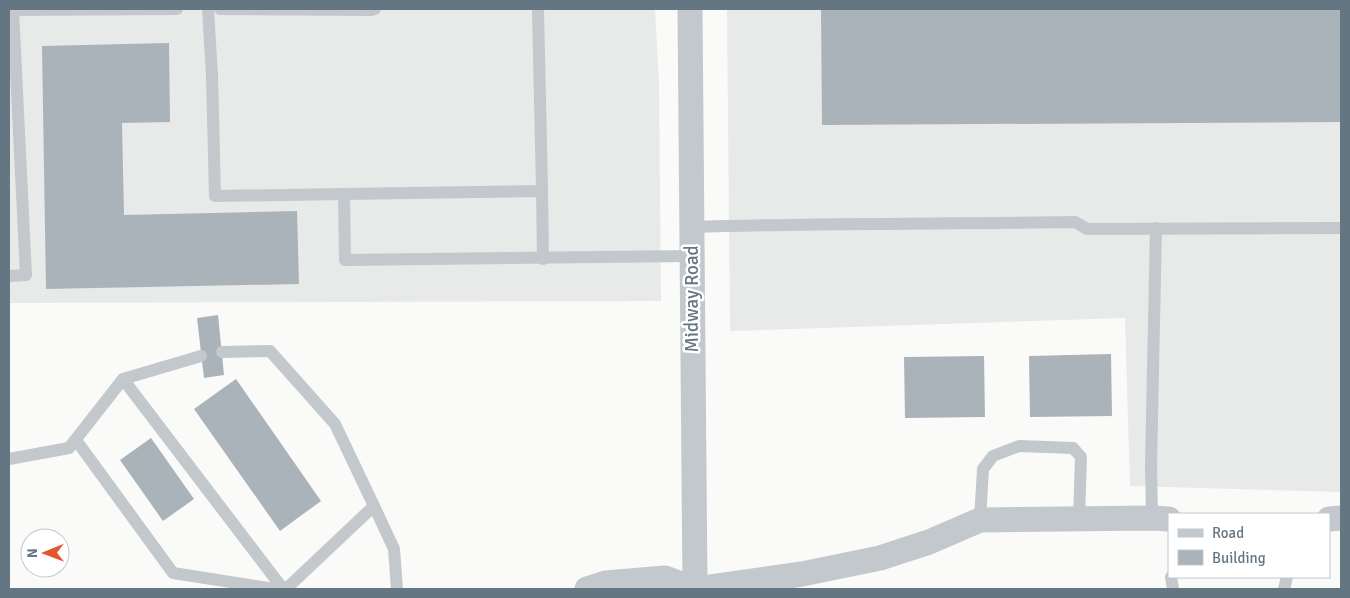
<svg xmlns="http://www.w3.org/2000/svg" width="1350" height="598" viewBox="0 0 1350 598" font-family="Signika,sans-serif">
  <rect width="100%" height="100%" fill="#fafaf8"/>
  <g fill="#e8e9e9">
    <path d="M 9,9 L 655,9 L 659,82 L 661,301 L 9,303 Z"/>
    <path d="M 727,9 L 1341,9 L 1341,492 L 1130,486 L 1125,318 L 730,331 Z"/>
  </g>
  <g fill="#aab3b9">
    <path d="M 821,9 L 1341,9 L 1341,122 L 822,125 Z"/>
    <path d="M 169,43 L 170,122 L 122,123 L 124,215 L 297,211 L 299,284 L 46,289 L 42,46 Z"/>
    <path d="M 218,315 L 224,375 L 204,378 L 197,318 Z"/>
    <path d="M 1111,354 L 1112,416 L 1030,417 L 1029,356 Z"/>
    <path d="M 984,356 L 985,417 L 905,418 L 904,357 Z"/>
    <path d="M 236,379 L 321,501 L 280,531 L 194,409 Z"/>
    <path d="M 151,438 L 194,499 L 163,521 L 120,460 Z"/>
  </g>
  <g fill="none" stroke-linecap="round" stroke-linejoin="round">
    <g stroke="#c3c8cc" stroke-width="12">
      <path d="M 208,9 L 212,76 L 215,196 L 344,194 L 345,260 L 692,256"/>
      <path d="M 220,9 L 371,10 L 375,9"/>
      <path d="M 538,9 L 542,191"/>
      <path d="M 9,10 L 177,9"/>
      <path d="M 344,194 L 542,191 L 543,259"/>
      <path d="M 692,227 C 819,223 947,224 1075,222 L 1087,229 L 1341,228"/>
      <path d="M 9,276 L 26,275 L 13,10"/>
      <path d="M 222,352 L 270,351 L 335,424 L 374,506"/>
      <path d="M 123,379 L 201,356"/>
      <path d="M 76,440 L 173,573 L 275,589"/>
      <path d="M 9,459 L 69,448 L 123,379 L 283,589"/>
      <path d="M 1152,518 L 1151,465 L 1156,228"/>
      <path d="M 980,520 L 983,469 L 993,456 L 1019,446 L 1073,448 L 1081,457 L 1079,519"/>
      <path d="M 1171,577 L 1173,589"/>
      <path d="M 286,589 L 374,506 L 394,549 L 397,589"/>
      <path d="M 1284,589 L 1287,577"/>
    </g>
    <g stroke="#c3c8cc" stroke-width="25">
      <path d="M 690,9 L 695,589"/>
      <path d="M 1329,519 L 1341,518"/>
      <path d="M 587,589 L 606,583 L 665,578 L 695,589"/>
      <path d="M 696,589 L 802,574 L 880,558 L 929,542 L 980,520 L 1152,518 L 1169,519"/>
    </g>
  </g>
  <g text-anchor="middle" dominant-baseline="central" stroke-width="5" stroke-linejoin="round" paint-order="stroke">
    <g font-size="19" fill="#657683" stroke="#fff">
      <text transform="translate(692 299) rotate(-90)">Midway Road</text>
    </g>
  </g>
  <rect width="1350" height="598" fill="none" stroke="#657683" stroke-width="20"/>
  <rect x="1168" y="513" width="162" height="65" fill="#ffffff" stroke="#c1c8cd"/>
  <rect x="1178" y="529" width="25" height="8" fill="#c3c8cc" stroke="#c1c8cd"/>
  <text x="1212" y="538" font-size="15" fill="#657683">Road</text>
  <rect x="1178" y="550" width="25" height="15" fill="#aab3b9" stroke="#c1c8cd"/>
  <text x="1212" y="563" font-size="15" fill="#657683">Building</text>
  <g transform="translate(45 553) rotate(269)"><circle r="24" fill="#ffffff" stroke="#c1c8cd"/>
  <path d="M0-4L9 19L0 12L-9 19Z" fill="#e4572e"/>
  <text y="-8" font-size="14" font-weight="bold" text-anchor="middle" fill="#657683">N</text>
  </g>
</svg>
